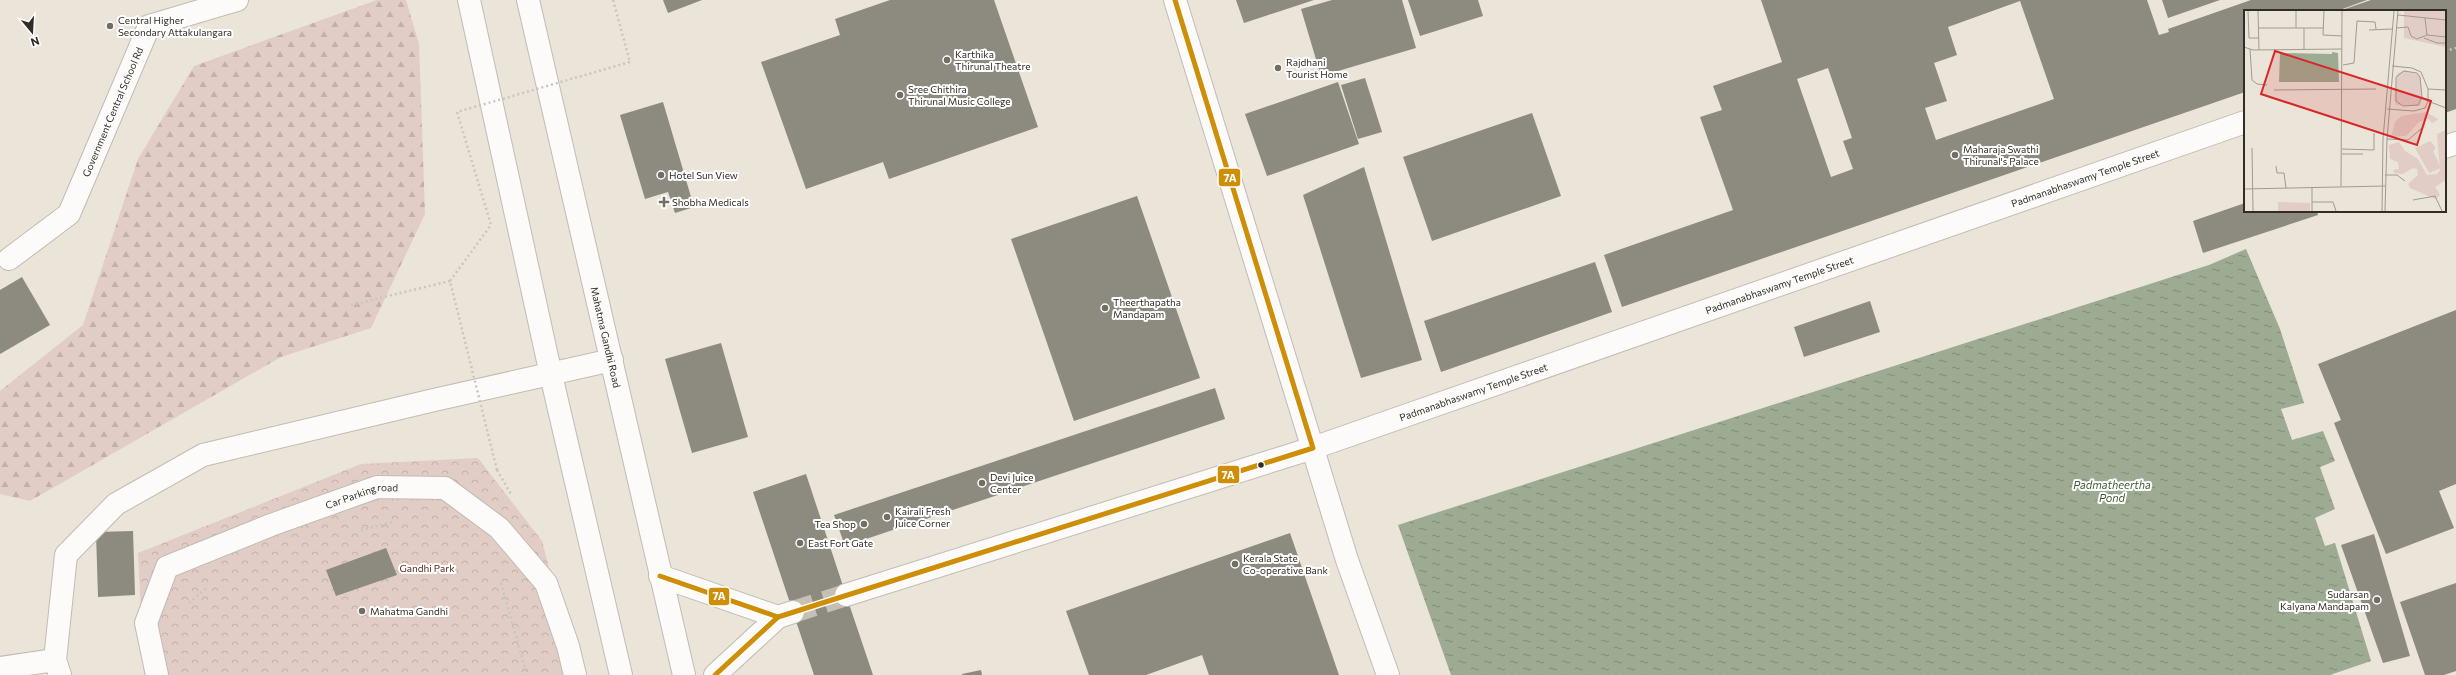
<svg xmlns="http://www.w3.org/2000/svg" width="2456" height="675" viewBox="0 0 2456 675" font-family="Commissioner,sans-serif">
  <defs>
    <pattern id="forest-firs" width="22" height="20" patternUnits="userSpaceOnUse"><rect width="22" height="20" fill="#e1cdc5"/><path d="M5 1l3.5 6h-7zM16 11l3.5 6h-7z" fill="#c2b0a9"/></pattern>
    <pattern id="park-crowns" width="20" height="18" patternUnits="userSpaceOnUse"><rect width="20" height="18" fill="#e1cdc5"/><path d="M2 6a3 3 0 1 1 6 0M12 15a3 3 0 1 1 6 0" fill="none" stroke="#c2b0a9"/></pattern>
    <pattern id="water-ripples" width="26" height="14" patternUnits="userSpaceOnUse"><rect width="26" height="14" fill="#9dab92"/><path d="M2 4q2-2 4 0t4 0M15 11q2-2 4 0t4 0" fill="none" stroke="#818c77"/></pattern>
  </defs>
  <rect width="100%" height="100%" fill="#eae4d9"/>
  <path fill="url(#forest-firs)" d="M 377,0 L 406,0 L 419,44 L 425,214 L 371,328 L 281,357 L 30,501 L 0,494 L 0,391 L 83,325 L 138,159 L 194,66 Z"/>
  <path fill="url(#park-crowns)" d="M 478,458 L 542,541 L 577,675 L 144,675 L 138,553 L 361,464 Z"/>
  <path fill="url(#water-ripples)" d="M 2246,249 L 2280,329 L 2304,403 L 2281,409 L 2292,440 L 2323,431 L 2335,461 L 2320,467 L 2335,509 L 2315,518 L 2325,546 L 2335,543 L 2371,661 L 2330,675 L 1451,675 L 1398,525 L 2209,265 Z"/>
  <g fill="#8d8a7f" fill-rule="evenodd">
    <path d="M 663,0 L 702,0 L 668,13 Z"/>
    <path d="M 890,0 L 994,0 L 1038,127 L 889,179 L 883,162 L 806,189 L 761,62 L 840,35 L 835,19 Z"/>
    <path d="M 1236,0 L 1314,0 L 1244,23 Z"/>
    <path d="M 1332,0 L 1402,0 L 1416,48 L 1321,76 L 1301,9 Z"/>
    <path d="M 1408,0 L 1478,0 L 1483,16 L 1420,36 Z"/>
    <path d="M 1761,0 L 2147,0 L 2159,35 L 2169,32 L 2168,29 L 2251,0 L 2367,0 L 2337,11 L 2245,11 L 2245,92 L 1622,307 L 1604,255 L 1733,210 L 1700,117 L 1722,110 L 1713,86 L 1782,62 ZM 2020,1 L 2054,99 L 1936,140 L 1925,108 L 1947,101 L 1934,63 L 1957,55 L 1948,27 ZM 1828,68 L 1852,138 L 1843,141 L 1853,169 L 1831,177 L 1797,79 Z"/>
    <path d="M 2162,0 L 2220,0 L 2168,18 Z"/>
    <path d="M 2371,0 L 2456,0 L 2456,109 L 2445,113 L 2445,11 L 2339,11 Z"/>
    <path d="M 1365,78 L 1382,132 L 1358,139 L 1341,85 Z"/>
    <path d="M 1338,82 L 1359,144 L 1267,176 L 1245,114 Z"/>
    <path d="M 663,102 L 694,207 L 675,213 L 668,192 L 645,199 L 620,115 Z"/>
    <path d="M 1532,113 L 1561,196 L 1432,241 L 1403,157 Z"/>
    <path d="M 1364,167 L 1422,360 L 1361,378 L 1303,195 Z"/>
    <path d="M 1137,196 L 1200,378 L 1074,421 L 1011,239 Z"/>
    <path d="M 2245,203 L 2245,211 L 2317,211 L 2318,215 L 2203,253 L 2193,221 Z"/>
    <path d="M 1595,262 L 1612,312 L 1441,372 L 1424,321 Z"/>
    <path d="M 22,277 L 50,325 L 0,354 L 0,290 Z"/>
    <path d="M 1870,301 L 1880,332 L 1804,357 L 1794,327 Z"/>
    <path d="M 2456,310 L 2456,484 L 2439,491 L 2454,528 L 2386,554 L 2334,423 L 2341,420 L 2318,364 Z"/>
    <path d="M 721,343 L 748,437 L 692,453 L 665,359 Z"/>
    <path d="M 1215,388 L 1225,419 L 845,546 L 834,515 Z"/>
    <path d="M 806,474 L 846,595 L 873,675 L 814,675 L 753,492 Z"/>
    <path d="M 133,531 L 135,595 L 98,597 L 96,532 Z"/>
    <path d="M 1290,533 L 1339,675 L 1209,675 L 1202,655 L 1146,675 L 1089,675 L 1066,611 Z"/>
    <path d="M 2374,534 L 2410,656 L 2383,663 L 2341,545 Z"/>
    <path d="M 386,548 L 397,575 L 336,596 L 326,570 Z"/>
    <path d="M 2456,583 L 2456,671 L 2444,675 L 2425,675 L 2400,602 Z"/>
    <path d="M 981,670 L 982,675 L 962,675 L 962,674 Z"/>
  </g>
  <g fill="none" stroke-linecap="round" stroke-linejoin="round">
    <path stroke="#c5bfb5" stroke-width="22" stroke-dasharray="22 11" stroke-linecap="butt" d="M 793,612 L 846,595"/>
    <g stroke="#c1bcb3" stroke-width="24">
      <g id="service">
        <path id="s1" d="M 157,675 L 146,623 L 167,567 L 271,525 L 377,487 L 445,488 L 499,528 L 546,583 L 568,646 L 575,675"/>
      </g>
    </g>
    <g stroke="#c1bcb3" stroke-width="24">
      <g id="pedestrian">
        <path d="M 2445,147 L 2456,143"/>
        <path id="s2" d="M 1313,448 L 2245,122"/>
      </g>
    </g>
    <g stroke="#c1bcb3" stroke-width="24">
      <g id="minor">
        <path id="s3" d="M 9,259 L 69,214 L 149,26 L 237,0"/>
        <path d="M 778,617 L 793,612"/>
        <path d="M 0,668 L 55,660"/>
      </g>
    </g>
    <g stroke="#c1bcb3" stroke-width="24">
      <g id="tertiary">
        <path d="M 1175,0 L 1347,560 L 1388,675"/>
        <path d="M 660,576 L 778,617 L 715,675"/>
        <path d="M 846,595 L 1313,448"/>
        <path d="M 60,675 L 55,660 L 66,555 L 116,504 L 203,455 L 434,400 L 612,360"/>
      </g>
    </g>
    <g stroke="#c1bcb3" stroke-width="24">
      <g id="primary">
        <path d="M 469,0 L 551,375 L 621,675"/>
        <path id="s4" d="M 528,0 L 684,675"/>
      </g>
    </g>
    <g stroke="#c9c6c1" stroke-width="2.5" stroke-dasharray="2 3" stroke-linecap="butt">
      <path d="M 613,0 L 630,62"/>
      <path d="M 2445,51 L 2456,48"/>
      <path d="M 351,305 L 450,281"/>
      <path d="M 497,470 L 511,494"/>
      <path d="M 361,530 L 392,522"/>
      <path d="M 501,583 L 527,675"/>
      <path d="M 189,603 L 208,587"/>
    </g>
    <use href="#service" stroke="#fcfbf9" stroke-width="22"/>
    <use href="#pedestrian" stroke="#fcfbf9" stroke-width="22"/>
    <use href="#minor" stroke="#fcfbf9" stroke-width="22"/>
    <use href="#tertiary" stroke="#fcfbf9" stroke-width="22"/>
    <use href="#primary" stroke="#fcfbf9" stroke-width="22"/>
    <path stroke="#c9c6c1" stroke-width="2.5" stroke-dasharray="2 3" stroke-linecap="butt" d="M 497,470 L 450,281 L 491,225 L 457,112 L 630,62"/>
    <g stroke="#fff" stroke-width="8">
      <g id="bus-1">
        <path d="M 660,576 L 778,617"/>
        <path d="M 715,675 L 778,617 L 1313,448 L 1175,0"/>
      </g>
    </g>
    <use href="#bus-1" stroke="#cf8e08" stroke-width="5"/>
  </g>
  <g fill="#726d65" stroke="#fff" stroke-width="1.5">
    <circle cx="110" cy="26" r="4"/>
    <circle cx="947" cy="60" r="4"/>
    <circle cx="1278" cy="68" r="4"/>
    <circle cx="900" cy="95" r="4"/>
    <circle cx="1955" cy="155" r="4"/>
    <circle cx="661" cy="175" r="4"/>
    <path d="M662 196h4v4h4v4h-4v4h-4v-4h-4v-4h4z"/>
    <circle cx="1105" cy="308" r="4"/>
    <circle cx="982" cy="483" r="4"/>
    <circle cx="887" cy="517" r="4"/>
    <circle cx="864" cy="524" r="4"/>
    <circle cx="800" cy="543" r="4"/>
    <circle cx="1235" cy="564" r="4"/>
    <circle cx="2377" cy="600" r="4"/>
    <circle cx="362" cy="611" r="4"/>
  </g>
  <circle fill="#312d26" stroke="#fff" stroke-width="1.5" cx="1261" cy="465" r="3.5"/>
  <g text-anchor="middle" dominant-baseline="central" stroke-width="4" stroke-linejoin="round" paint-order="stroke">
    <g font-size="10" fill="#312d26" stroke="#fff" text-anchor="start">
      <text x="118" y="20">Central Higher<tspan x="118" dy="12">Secondary Attakulangara</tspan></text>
      <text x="955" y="54">Karthika<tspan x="955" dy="12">Thirunal Theatre</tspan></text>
      <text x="1286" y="62">Rajdhani<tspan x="1286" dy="12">Tourist Home</tspan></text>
      <text x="908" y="89">Sree Chithira<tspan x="908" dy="12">Thirunal Music College</tspan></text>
      <text x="1963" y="149">Maharaja Swathi<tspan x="1963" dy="12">Thirunal's Palace</tspan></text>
      <text x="669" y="175">Hotel Sun View</text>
      <text x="672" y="202">Shobha Medicals</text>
      <text x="1113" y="302">Theerthapatha<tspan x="1113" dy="12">Mandapam</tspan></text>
      <text x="990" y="477">Devi Juice<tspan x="990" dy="12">Center</tspan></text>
      <text x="895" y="511">Kairali Fresh<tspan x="895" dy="12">Juice Corner</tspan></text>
      <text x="856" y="524" text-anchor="end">Tea Shop</text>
      <text x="808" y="543">East Fort Gate</text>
      <text x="1243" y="558">Kerala State<tspan x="1243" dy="12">Co-operative Bank</tspan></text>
      <text x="2369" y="594" text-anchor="end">Sudarsan<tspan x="2369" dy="12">Kalyana Mandapam</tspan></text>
      <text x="370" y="611">Mahatma Gandhi</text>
    </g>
    <g font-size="10" fill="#312d26" stroke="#fff">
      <text stroke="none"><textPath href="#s3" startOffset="186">Government Central School Rd</textPath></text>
      <text stroke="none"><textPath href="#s2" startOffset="818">Padmanabhaswamy Temple Street</textPath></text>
      <text stroke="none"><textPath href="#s2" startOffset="494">Padmanabhaswamy Temple Street</textPath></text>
      <text stroke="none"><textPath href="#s4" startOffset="346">Mahatma Gandhi Road</textPath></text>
      <text stroke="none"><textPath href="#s2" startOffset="170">Padmanabhaswamy Temple Street</textPath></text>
      <text stroke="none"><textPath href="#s1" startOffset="321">Car Parking road</textPath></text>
    </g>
    <g font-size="10" fill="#551f1a" stroke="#fff">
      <text x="427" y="568">Gandhi Park</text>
    </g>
    <g font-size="11" font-style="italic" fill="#3c5c2e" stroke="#fff">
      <text x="2112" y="484">Padmatheertha<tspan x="2112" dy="13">Pond</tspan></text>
    </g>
  </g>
  <g transform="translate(2244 10)">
    <rect width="202" height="202" fill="#eae4d9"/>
    <path d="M 182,102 L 194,109 L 192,111 L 188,113 L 184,109 L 175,112 L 162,126 L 147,127 L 151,112 L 157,106 ZM 202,120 L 202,170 L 191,177 L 196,185 L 191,189 L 166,178 L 164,174 L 174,165 L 173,159 L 169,158 L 159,164 L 150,163 L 149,160 L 155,159 L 154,152 L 146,149 L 145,135 L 155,132 L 161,141 L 174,149 L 183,165 L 193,164 L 196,160 L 193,124 Z" fill="#e1cdc5"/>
    <path d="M 160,1 L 202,1 L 202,37 L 160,28 ZM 160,60 L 176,65 L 178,88 L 176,96 L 152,95 L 150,89 L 153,64 ZM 186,131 L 192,138 L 189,141 L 197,158 L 185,163 L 171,138 ZM 34,192 L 66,193 L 66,201 L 34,201 Z" fill="#e1cdc5"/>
    <path d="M 88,42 L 94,43 L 95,72 L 35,72 L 36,43 L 88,44 Z" fill="#9dab92"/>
    <path fill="none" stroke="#a09b91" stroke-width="1" d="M 4,1 L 5,28 L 15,28M 14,1 L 15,40M 52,1 L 52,18M 80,1 L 79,25 L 98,26M 154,5 L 202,10M 181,8 L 183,25 L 202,27M 15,18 L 79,18M 153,18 L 164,17 L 167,26 L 173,29 L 183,25M 125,20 L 149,19M 180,28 L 193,33 L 202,33M 0,37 L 9,40 L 98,39M 6,39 L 8,70 L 13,74 L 23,75M 60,39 L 60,18M 99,55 L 110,53 L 113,11 L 131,12 L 132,19M 160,61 L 173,63 L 176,67 L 178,87 L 174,95 L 159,96 L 152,91 L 152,67 ZM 184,79 L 202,80M 30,80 L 132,79M 184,91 L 202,98M 143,99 L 170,101 L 181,98 L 184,91 L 184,79 L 177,62 L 168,58 L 148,56M 143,129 L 164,130 L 178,118M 8,138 L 9,201M 98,139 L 130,140 L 130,123M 98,144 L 119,144M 32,156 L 33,163 L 40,163 L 42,178M 141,165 L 153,165 L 161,171M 97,176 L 98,1M 68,177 L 68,201M 0,179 L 141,176M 169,190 L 191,186 L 198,201M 68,192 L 89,192 L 92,201M 138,201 L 139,129 L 150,1M 141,201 L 143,129 L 154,1"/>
    <path fill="#d62828" fill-opacity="0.15" stroke="#d62828" stroke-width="2" d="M 31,41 L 187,91 L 173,135 L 17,84 Z"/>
    <rect width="202" height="202" fill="none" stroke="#312d26" stroke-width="2"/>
  </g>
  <g stroke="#fff" stroke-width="1.5">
    <rect x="1218" y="168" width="23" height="19" rx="4" fill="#cf8e08"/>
    <rect x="1217" y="465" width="23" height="19" rx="4" fill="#cf8e08"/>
    <rect x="708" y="587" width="22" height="19" rx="4" fill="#cf8e08"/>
  </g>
  <g font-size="11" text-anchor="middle" font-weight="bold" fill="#fff">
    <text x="1230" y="182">7A</text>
    <text x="1228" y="479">7A</text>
    <text x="719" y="600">7A</text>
  </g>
  <g transform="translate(32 32) rotate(162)" stroke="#ffffff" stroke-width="3" paint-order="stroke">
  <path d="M0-3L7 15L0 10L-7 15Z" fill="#312d26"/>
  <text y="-6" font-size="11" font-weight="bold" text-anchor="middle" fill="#312d26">N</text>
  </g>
</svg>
